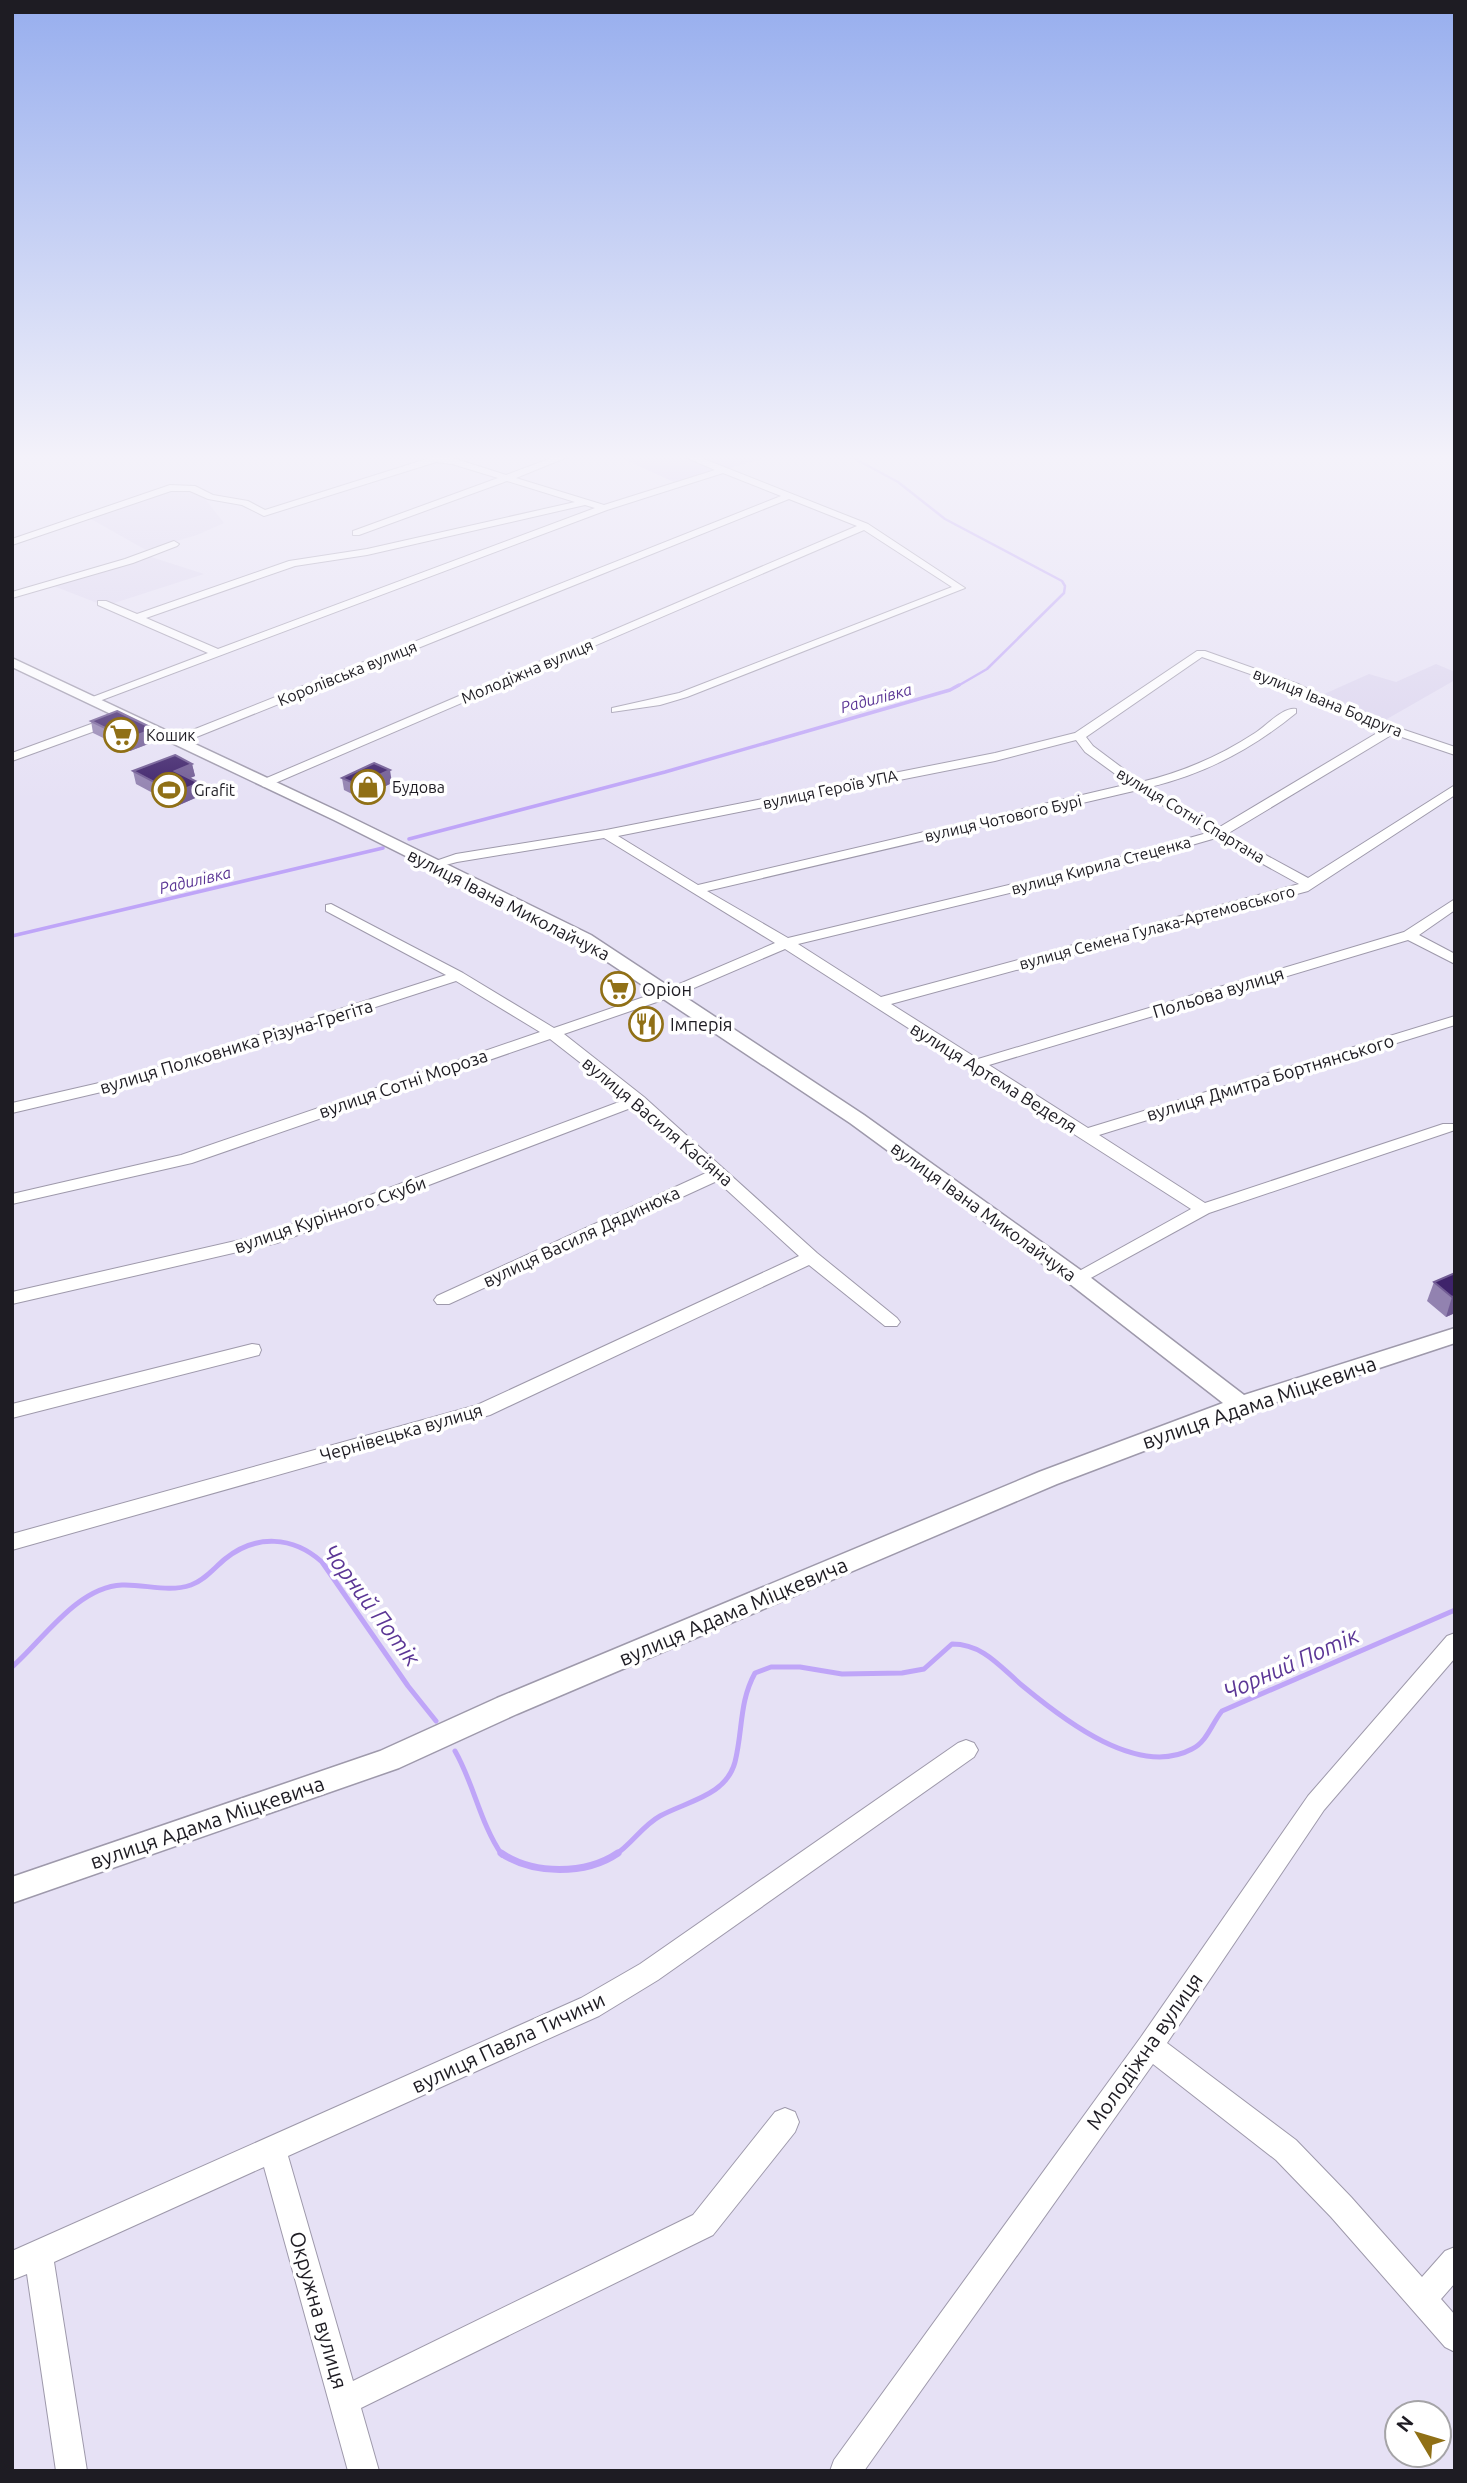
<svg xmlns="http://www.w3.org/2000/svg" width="1467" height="2483" viewBox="0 0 1467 2483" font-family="Ubuntu,sans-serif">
  <rect width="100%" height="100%" fill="#e6e1f5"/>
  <g fill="#dcd5ef">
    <path d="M 165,487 L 190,490 L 205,499 L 224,523 L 197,535 L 146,550 L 91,519 L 111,505 Z"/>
    <path d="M 148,556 L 204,574 L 105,606 L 51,585 Z"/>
    <path d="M 1436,664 L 1455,672 L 1455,680 L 1380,723 L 1355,713 L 1322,695 L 1369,674 L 1396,682 Z"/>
  </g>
  <path fill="#cfc0f4" d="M 612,454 L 784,454 L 674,482 Z"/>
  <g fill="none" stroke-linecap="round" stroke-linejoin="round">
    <path stroke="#bfa5f8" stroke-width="2.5" d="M 846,454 L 898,482 L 945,519 L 1062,581 L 1065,586 L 1064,593 L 987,669 L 956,687"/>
    <g stroke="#bfa5f8" stroke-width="3.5">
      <path d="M 409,839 L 665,772 L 950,690 L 959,685"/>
      <path d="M 12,936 L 383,848"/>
    </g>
    <g stroke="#bfa5f8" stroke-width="5">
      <path d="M 12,1667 C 43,1640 77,1587 122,1585 C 145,1584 168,1593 191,1585 C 205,1580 214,1568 225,1559 C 256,1534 293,1536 322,1562 L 408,1686 L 436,1721"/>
      <path d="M 455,1751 C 474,1784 480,1823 502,1855"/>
      <path d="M 615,1855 C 632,1844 642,1826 660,1816 C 687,1801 726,1796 735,1762 C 743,1730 739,1702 755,1673 L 771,1667 L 800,1667 L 842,1674 L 902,1673 L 924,1669 L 952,1644 C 984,1644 1001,1668 1024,1687 C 1064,1720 1138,1778 1192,1749 C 1207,1742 1212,1723 1222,1711 L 1455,1610"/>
    </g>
    <path stroke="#bfa5f8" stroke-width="7" d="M 501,1853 C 533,1875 586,1875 618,1853"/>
    <g stroke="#9e99ab" stroke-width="2">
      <g id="minor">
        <path d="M 562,454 L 575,454 L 516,478 L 604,505 L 715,470 L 678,454 L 691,454 L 868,524 L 965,588 L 687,697 L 660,705 L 612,712 L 612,708 L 679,693 L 952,587 L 864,530 L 266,787 L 262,786 L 262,780 L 857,526 L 789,499 L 179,744 L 175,743 L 175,737 L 781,496 L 723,473 L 607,510 L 94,703 L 90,702 L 90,698 L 208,653 L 98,605 L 98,601 L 106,601 L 137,614 L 289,561 L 367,549 L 575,502 L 507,481 L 359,535 L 353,535 L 353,531 L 498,478 L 452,464 L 436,462 L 264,516 L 242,505 L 208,499 L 190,491 L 171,491 L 12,545 L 12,539 L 170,485 L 195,486 L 213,495 L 248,501 L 265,510 L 436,456 L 456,459 L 506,475 ZM 585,505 L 595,508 L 218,649 L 146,618 L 295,566 L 367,555 Z"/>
        <path d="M 174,541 L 179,544 L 177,546 L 133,563 L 12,598 L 12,592 L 125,559 Z"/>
        <path d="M 1197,651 L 1205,651 L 1298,684 L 1360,715 L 1455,747 L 1455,755 L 1393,734 L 1227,834 L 1308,878 L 1455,785 L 1455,795 L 1308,891 L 891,1004 L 978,1059 L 1404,932 L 1455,899 L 1455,910 L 1419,935 L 1455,954 L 1455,964 L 1408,940 L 989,1065 L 1088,1128 L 1455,1016 L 1455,1025 L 1099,1135 L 1205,1203 L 1443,1124 L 1455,1124 L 1455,1130 L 1209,1213 L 1078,1285 L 1069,1279 L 1072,1275 L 1191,1209 L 785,949 L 680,994 L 564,1034 L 644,1097 L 817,1253 L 897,1318 L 900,1322 L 897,1326 L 885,1326 L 809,1265 L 490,1415 L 12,1550 L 12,1534 L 477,1405 L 799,1256 L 717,1181 L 449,1304 L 437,1304 L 434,1300 L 437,1296 L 708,1172 L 636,1106 L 277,1243 L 12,1304 L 12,1292 L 266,1234 L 627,1099 L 550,1039 L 192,1163 L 12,1204 L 12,1194 L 181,1155 L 540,1032 L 456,981 L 144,1082 L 12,1113 L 12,1103 L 134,1075 L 446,975 L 326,911 L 326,905 L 331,904 L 463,973 L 554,1028 L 670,988 L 775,943 L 604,838 L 457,862 L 434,868 L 427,864 L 456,854 L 606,830 L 995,753 L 1075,733 ZM 1202,657 L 1290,688 L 1352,719 L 1382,730 L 1218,828 L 1150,787 C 1205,774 1252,749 1296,713 L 1296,709 C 1283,707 1267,725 1255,733 C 1220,756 1183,772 1141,782 L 1093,746 L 1086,737 ZM 1076,740 L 1085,752 L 1129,784 L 698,885 L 618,836 L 995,761 ZM 1138,790 L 1207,833 L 1096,864 L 788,938 L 707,891 ZM 1216,838 L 1299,884 L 881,997 L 798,944 L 1105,870 Z"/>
        <path d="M 113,716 L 119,720 L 117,723 L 12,761 L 12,753 Z"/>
        <path d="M 252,1344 L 259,1345 L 261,1350 L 259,1355 L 12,1418 L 12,1404 Z"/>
        <path d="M 1455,1633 L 1455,1658 L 1324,1810 L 1167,2043 L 1296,2140 L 1351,2197 L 1422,2277 L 1445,2251 L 1455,2247 L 1455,2283 L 1441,2299 L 1455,2315 L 1455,2352 L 1445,2347 L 1331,2217 L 1276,2160 L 1153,2064 L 864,2471 L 830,2471 L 834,2460 L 1141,2037 L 1308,1796 L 1447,1636 Z"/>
        <path d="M 966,1740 L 974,1743 L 978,1750 L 974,1757 L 658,1980 L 599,2016 L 288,2156 L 353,2381 L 693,2215 L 775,2112 L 785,2108 L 795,2112 L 799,2122 L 795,2132 L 713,2235 L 361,2408 L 379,2471 L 348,2471 L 264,2167 L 54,2262 L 87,2471 L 56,2471 L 27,2274 L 12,2280 L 12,2251 L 581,1998 L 640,1964 L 958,1743 Z"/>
      </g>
    </g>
    <g stroke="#9e99ab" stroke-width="3">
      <path id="tertiary" d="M 12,658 L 344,814 L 591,935 L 864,1115 L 1086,1274 L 1244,1395 L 1455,1328 L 1455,1343 L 1249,1411 L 1057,1484 L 517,1714 L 399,1768 L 12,1903 L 12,1877 L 380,1751 L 497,1698 L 1039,1472 L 1223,1403 L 1070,1284 L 850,1123 L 579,943 L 334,820 L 12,667 Z"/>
    </g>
    <g stroke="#9e99ab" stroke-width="3">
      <path id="secondary" d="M 12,454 L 25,454 L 12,460 Z"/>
    </g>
    <use href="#minor" fill="#fff" fill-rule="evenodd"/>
    <use href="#tertiary" fill="#fff" fill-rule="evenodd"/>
    <use href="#secondary" fill="#fff" fill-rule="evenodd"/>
  </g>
  <g fill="#9282b0">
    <path d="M 91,721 L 154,729 L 156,741 L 130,751 L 93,733 Z"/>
    <path d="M 192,764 L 195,776 L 190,778 L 199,783 L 202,795 L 177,806 L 136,784 L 133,771 Z"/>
    <path d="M 342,778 L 392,783 L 360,798 L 344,790 Z"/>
    <path d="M 1455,1273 L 1455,1313 L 1446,1317 L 1427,1301 L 1434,1282 Z"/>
  </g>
  <g fill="#715c94">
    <path d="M 154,729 L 156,741 L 130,751 L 127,739 Z"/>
    <path d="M 192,764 L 195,776 L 178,783 L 175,771 Z"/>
    <path d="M 390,770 L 392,783 L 360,798 L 358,785 Z"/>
    <path d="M 199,783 L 202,795 L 177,806 L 175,793 Z"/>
    <path d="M 1455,1296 L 1455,1313 L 1446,1317 L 1452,1297 Z"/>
  </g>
  <g fill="#3f236b" stroke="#715c94" stroke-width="2">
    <path d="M 117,711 L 154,729 L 127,739 L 91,721 Z"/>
    <path d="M 175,755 L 192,764 L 175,771 L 199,783 L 175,793 L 133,771 Z"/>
    <path d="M 374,763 L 390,770 L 358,785 L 342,778 Z"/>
    <path d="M 1455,1273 L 1455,1296 L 1452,1297 L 1434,1282 Z"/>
  </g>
  <linearGradient id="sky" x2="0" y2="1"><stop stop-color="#97aeee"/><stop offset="0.57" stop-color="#f4f2fa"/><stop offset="1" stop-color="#f4f2fa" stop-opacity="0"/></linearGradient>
  <rect width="1467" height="802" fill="url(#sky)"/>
  <defs>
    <g id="supermarket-ring" transform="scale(1.75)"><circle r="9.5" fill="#fff" stroke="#907016" stroke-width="1.5"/><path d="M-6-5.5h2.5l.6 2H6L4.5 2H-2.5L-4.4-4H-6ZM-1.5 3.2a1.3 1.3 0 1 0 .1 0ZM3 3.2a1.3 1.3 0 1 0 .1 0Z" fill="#907016"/></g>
    <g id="shop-ring" transform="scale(1.75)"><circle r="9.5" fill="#fff" stroke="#907016" stroke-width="1.5"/><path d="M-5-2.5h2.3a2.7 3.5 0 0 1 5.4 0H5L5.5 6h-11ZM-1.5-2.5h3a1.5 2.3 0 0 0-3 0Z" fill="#907016"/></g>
    <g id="stadium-ring" transform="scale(1.75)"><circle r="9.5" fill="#fff" stroke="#907016" stroke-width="1.5"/><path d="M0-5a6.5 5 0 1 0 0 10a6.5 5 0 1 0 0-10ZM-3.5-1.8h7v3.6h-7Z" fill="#907016"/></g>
    <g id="restaurant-ring" transform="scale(1.75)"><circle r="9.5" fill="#fff" stroke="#907016" stroke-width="1.5"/><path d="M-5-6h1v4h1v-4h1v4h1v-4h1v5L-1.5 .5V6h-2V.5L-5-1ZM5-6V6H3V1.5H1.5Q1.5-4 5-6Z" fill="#907016"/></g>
  </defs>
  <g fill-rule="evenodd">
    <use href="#supermarket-ring" x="121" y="735"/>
    <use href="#shop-ring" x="368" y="787"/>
    <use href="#stadium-ring" x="169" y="790"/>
    <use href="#supermarket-ring" x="618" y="989"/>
    <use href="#restaurant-ring" x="646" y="1024"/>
  </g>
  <g text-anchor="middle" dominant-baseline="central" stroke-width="7" stroke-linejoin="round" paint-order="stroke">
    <g font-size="16" fill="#1e1c23" stroke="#fff">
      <text transform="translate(527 671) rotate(-23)">Молодіжна вулиця</text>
      <text transform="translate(347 673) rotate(-22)">Королівська вулиця</text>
      <text transform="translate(1328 702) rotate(22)">вулиця Івана Бодруга</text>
      <text transform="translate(830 789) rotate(-12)">вулиця Героїв УПА</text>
      <text transform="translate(1191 815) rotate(31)">вулиця Сотні Спартана</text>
      <text transform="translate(1003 818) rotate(-13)">вулиця Чотового Бурі</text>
      <text transform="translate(1101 865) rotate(-15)">вулиця Кирила Стеценка</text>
      <text transform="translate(1157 927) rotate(-15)">вулиця Семена Гулака-Артемовського</text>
    </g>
    <g font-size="16" font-style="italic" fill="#5c3796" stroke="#fff">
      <text transform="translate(876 698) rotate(-15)">Радилівка</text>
      <text transform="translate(195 880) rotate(-13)">Радилівка</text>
    </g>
    <g font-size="16" fill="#1e1c23" stroke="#fff" text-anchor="start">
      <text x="146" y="735">Кошик</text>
      <text x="392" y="787">Будова</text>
      <text x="194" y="790">Grafit</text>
    </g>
    <g font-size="18" fill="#1e1c23" stroke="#fff">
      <text transform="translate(509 904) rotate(27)">вулиця Івана Миколайчука</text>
      <text transform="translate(1218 992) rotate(-17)">Польова вулиця</text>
      <text transform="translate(236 1046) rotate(-17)">вулиця Полковника Різуна-Грегіта</text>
      <text transform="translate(994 1077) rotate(32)">вулиця Артема Веделя</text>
      <text transform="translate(1270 1077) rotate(-17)">вулиця Дмитра Бортнянського</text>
      <text transform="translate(403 1083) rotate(-19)">вулиця Сотні Мороза</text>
      <text transform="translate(658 1121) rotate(40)">вулиця Василя Касіяна</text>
      <text transform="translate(984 1211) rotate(36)">вулиця Івана Миколайчука</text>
      <text transform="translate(330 1214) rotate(-19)">вулиця Курінного Скуби</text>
      <text transform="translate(581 1236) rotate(-25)">вулиця Василя Дядинюка</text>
      <text transform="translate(401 1432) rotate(-16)">Чернівецька вулиця</text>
    </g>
    <g font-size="18" fill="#1e1c23" stroke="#fff" text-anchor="start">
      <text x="642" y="989">Оріон</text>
      <text x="670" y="1024">Імперія</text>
    </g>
    <g font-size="21" fill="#1e1c23" stroke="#fff">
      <text transform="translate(1259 1402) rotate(-19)">вулиця Адама Міцкевича</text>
      <text transform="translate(733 1611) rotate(-23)">вулиця Адама Міцкевича</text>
      <text transform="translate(207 1822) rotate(-19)">вулиця Адама Міцкевича</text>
      <text transform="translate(508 2042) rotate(-25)">вулиця Павла Тичини</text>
      <text transform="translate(1144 2051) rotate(-55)">Молодіжна вулиця</text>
      <text transform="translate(319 2310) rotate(74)">Окружна вулиця</text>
    </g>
    <g font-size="23" font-style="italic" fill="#5c3796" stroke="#fff">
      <text transform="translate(372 1605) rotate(53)">Чорний Потік</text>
      <text transform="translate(1291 1663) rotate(-24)">Чорний Потік</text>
    </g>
  </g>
  <rect width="1467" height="2483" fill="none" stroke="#1e1c23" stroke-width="28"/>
  <g transform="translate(1418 2434) rotate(308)"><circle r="33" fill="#ffffff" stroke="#a5a4a7" stroke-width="2"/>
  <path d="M0-5L12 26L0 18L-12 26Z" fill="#907016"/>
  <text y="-10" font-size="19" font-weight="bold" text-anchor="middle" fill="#1e1c23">N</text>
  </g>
</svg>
